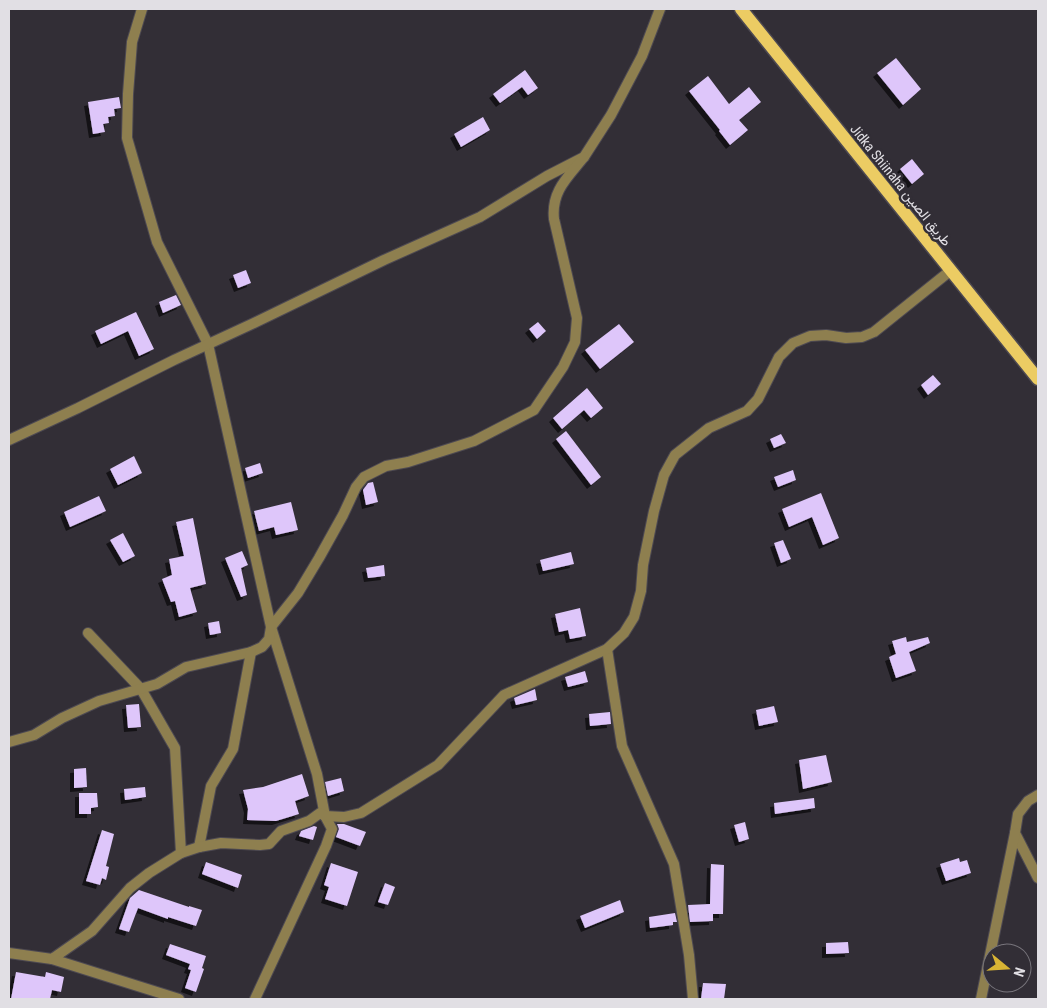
<svg xmlns="http://www.w3.org/2000/svg" width="1047" height="1008" viewBox="0 0 1047 1008" font-family="'Roboto Condensed',Vazirmatn,sans-serif">
  <defs>
    <filter id="shadow"><feDropShadow dx="-4" dy="4" stdDeviation="0" flood-color="#0009"/></filter>
  </defs>
  <rect width="100%" height="100%" fill="#322e36"/>
  <g fill="#dec6fa" filter="url(#shadow)">
    <path d="M 896,58 L 921,89 L 903,105 L 877,73 Z"/>
    <path d="M 525,70 L 538,88 L 528,95 L 522,87 L 500,103 L 493,94 Z"/>
    <path d="M 708,76 L 729,104 L 749,87 L 761,102 L 739,120 L 748,130 L 730,145 L 719,131 L 720,130 L 689,91 Z"/>
    <path d="M 119,97 L 121,108 L 114,109 L 115,116 L 108,117 L 109,123 L 103,124 L 105,132 L 93,134 L 88,102 Z"/>
    <path d="M 483,117 L 490,130 L 461,147 L 454,134 Z"/>
    <path d="M 912,159 L 924,174 L 912,184 L 900,169 Z"/>
    <path d="M 246,270 L 251,283 L 238,288 L 233,275 Z"/>
    <path d="M 176,295 L 181,305 L 163,313 L 159,302 Z"/>
    <path d="M 136,312 L 154,349 L 139,356 L 128,331 L 101,344 L 95,331 Z"/>
    <path d="M 538,322 L 546,331 L 537,339 L 529,329 Z"/>
    <path d="M 619,324 L 634,342 L 600,369 L 585,350 Z"/>
    <path d="M 933,375 L 941,384 L 928,395 L 921,385 Z"/>
    <path d="M 587,388 L 603,408 L 591,418 L 584,410 L 562,429 L 553,418 Z"/>
    <path d="M 566,431 L 601,477 L 591,485 L 556,439 Z"/>
    <path d="M 781,434 L 786,443 L 774,448 L 770,439 Z"/>
    <path d="M 134,456 L 142,473 L 118,485 L 110,469 Z"/>
    <path d="M 260,463 L 263,473 L 248,478 L 245,468 Z"/>
    <path d="M 793,470 L 796,480 L 778,487 L 774,477 Z"/>
    <path d="M 373,482 L 378,502 L 366,505 L 363,490 L 368,483 Z"/>
    <path d="M 821,493 L 839,538 L 823,545 L 812,517 L 789,527 L 782,509 Z"/>
    <path d="M 99,496 L 106,511 L 70,527 L 64,512 Z"/>
    <path d="M 291,502 L 298,530 L 276,535 L 274,527 L 259,531 L 254,511 Z"/>
    <path d="M 193,518 L 206,584 L 190,588 L 197,612 L 179,617 L 175,601 L 171,602 L 162,579 L 172,575 L 169,559 L 184,556 L 176,522 Z"/>
    <path d="M 123,533 L 135,556 L 123,562 L 110,540 Z"/>
    <path d="M 783,540 L 791,559 L 781,563 L 774,543 Z"/>
    <path d="M 242,551 L 248,565 L 241,568 L 247,595 L 241,597 L 225,558 Z"/>
    <path d="M 571,552 L 574,564 L 543,571 L 540,560 Z"/>
    <path d="M 384,565 L 385,576 L 368,578 L 366,568 Z"/>
    <path d="M 580,608 L 586,636 L 570,639 L 568,630 L 559,632 L 555,614 Z"/>
    <path d="M 219,621 L 221,633 L 210,635 L 208,623 Z"/>
    <path d="M 906,637 L 907,642 L 928,637 L 930,643 L 909,652 L 916,671 L 896,678 L 889,657 L 896,654 L 892,641 Z"/>
    <path d="M 585,671 L 588,682 L 568,687 L 565,677 Z"/>
    <path d="M 535,689 L 537,700 L 516,705 L 514,698 Z"/>
    <path d="M 139,704 L 141,727 L 128,728 L 126,705 Z"/>
    <path d="M 774,706 L 778,722 L 759,726 L 756,710 Z"/>
    <path d="M 610,712 L 611,724 L 590,726 L 589,714 Z"/>
    <path d="M 826,755 L 832,782 L 803,789 L 799,760 Z"/>
    <path d="M 86,768 L 87,787 L 74,788 L 74,769 Z"/>
    <path d="M 302,774 L 309,796 L 295,801 L 299,814 L 276,821 L 247,820 L 248,809 L 243,790 L 263,787 Z"/>
    <path d="M 341,778 L 344,791 L 328,796 L 325,782 Z"/>
    <path d="M 145,787 L 146,797 L 125,800 L 124,789 Z"/>
    <path d="M 79,793 L 97,793 L 98,807 L 91,808 L 91,814 L 79,814 Z"/>
    <path d="M 814,798 L 815,808 L 775,814 L 774,803 Z"/>
    <path d="M 745,822 L 749,839 L 739,842 L 734,825 Z"/>
    <path d="M 337,824 L 344,824 L 366,832 L 360,846 L 336,837 L 339,829 Z"/>
    <path d="M 314,826 L 317,827 L 313,840 L 299,836 L 301,831 Z"/>
    <path d="M 102,830 L 114,834 L 106,866 L 109,867 L 106,880 L 102,878 L 100,885 L 86,881 Z"/>
    <path d="M 959,858 L 960,862 L 967,860 L 971,873 L 946,881 L 940,864 Z"/>
    <path d="M 206,862 L 242,875 L 238,888 L 202,874 Z"/>
    <path d="M 331,863 L 358,872 L 347,906 L 325,899 L 329,887 L 324,885 Z"/>
    <path d="M 711,864 L 724,865 L 723,914 L 713,914 L 713,921 L 690,922 L 688,905 L 710,904 Z"/>
    <path d="M 385,883 L 395,887 L 388,905 L 378,902 Z"/>
    <path d="M 139,890 L 189,907 L 189,906 L 202,910 L 196,926 L 168,917 L 168,919 L 138,908 L 129,932 L 119,929 L 130,898 Z"/>
    <path d="M 620,900 L 624,912 L 585,928 L 580,916 Z"/>
    <path d="M 675,913 L 677,922 L 673,922 L 673,925 L 650,928 L 649,917 Z"/>
    <path d="M 848,942 L 849,953 L 826,954 L 826,943 Z"/>
    <path d="M 170,944 L 206,956 L 202,968 L 204,969 L 196,992 L 185,988 L 191,970 L 188,969 L 190,964 L 166,955 Z"/>
    <path d="M 16,972 L 45,977 L 46,972 L 64,977 L 61,992 L 52,990 L 50,999 L 11,999 Z"/>
    <path d="M 703,983 L 726,984 L 724,999 L 701,999 Z"/>
  </g>
  <g fill="none" stroke-linecap="round" stroke-linejoin="round">
    <g stroke="#4e4a52" stroke-width="12">
      <g id="minor">
        <path d="M 142,9 L 132,42 L 128,94 L 127,138 L 157,242 L 208,344 L 271,627 L 317,774 L 325,816 L 332,829 L 326,846 L 255,999"/>
        <path d="M 9,440 L 78,408 L 174,360 L 254,323 L 384,260 L 480,217 L 547,176 L 584,157 L 611,115 L 642,56 L 660,9"/>
        <path d="M 88,633 L 141,689 L 175,748 L 181,853"/>
        <path d="M 607,649 L 622,746 L 674,864 L 689,955 L 693,999"/>
        <path d="M 9,742 L 34,735 L 62,718 L 99,701 L 157,684 L 186,667 L 251,652 L 262,647 L 269,639 L 271,627 L 298,593 L 319,558 L 343,515 L 356,487 L 364,477 L 386,466 L 408,462 L 474,441 L 534,410 L 563,367 L 575,342 L 577,318 L 554,219 C 551,191 568,177 584,157"/>
        <path d="M 1038,795 L 1028,801 L 1018,814 L 1015,833 L 1038,878"/>
        <path d="M 199,847 L 211,786 L 233,749 L 251,652"/>
        <path d="M 9,953 L 52,959 L 92,931 L 130,888 L 149,873 L 181,853 L 199,847 L 221,843 L 260,845 L 269,844 L 281,831 L 309,821 L 320,813 L 325,816 L 344,817 L 361,813 L 438,765 L 504,695 L 607,649 L 624,633 L 634,617 L 641,591 L 643,565 L 654,511 L 664,475 L 675,455 L 709,428 L 747,411 L 758,399 L 779,357 L 793,343 L 810,336 L 826,335 L 846,338 L 862,337 L 874,332 L 950,271"/>
        <path d="M 52,959 L 179,999"/>
        <path d="M 981,999 L 1015,833"/>
      </g>
    </g>
    <g stroke="#4e4a52" stroke-width="15">
      <path id="primary" d="M 741,9 L 1038,379"/>
    </g>
    <use href="#minor" stroke="#8e7f4f" stroke-width="10"/>
    <use href="#primary" stroke="#eccc63" stroke-width="12"/>
  </g>
  <g text-anchor="middle" dominant-baseline="central" stroke-width="5" stroke-linejoin="round" paint-order="stroke">
    <g font-size="14" fill="#e1dfe4" stroke="#322e36">
      <text transform="translate(901 185) rotate(51)">Jidka Shiinaha طريق الصين</text>
    </g>
  </g>
  <rect width="1047" height="1008" fill="none" stroke="#e1dfe4" stroke-width="20"/>
  <g transform="translate(1007 968) rotate(108)"><circle r="24" fill="#322e36" stroke="#78757c"/>
  <path d="M0-4L9 19L0 12L-9 19Z" fill="#d8b434"/>
  <text y="-8" font-size="14" font-weight="bold" text-anchor="middle" fill="#e1dfe4">N</text>
  </g>
</svg>
